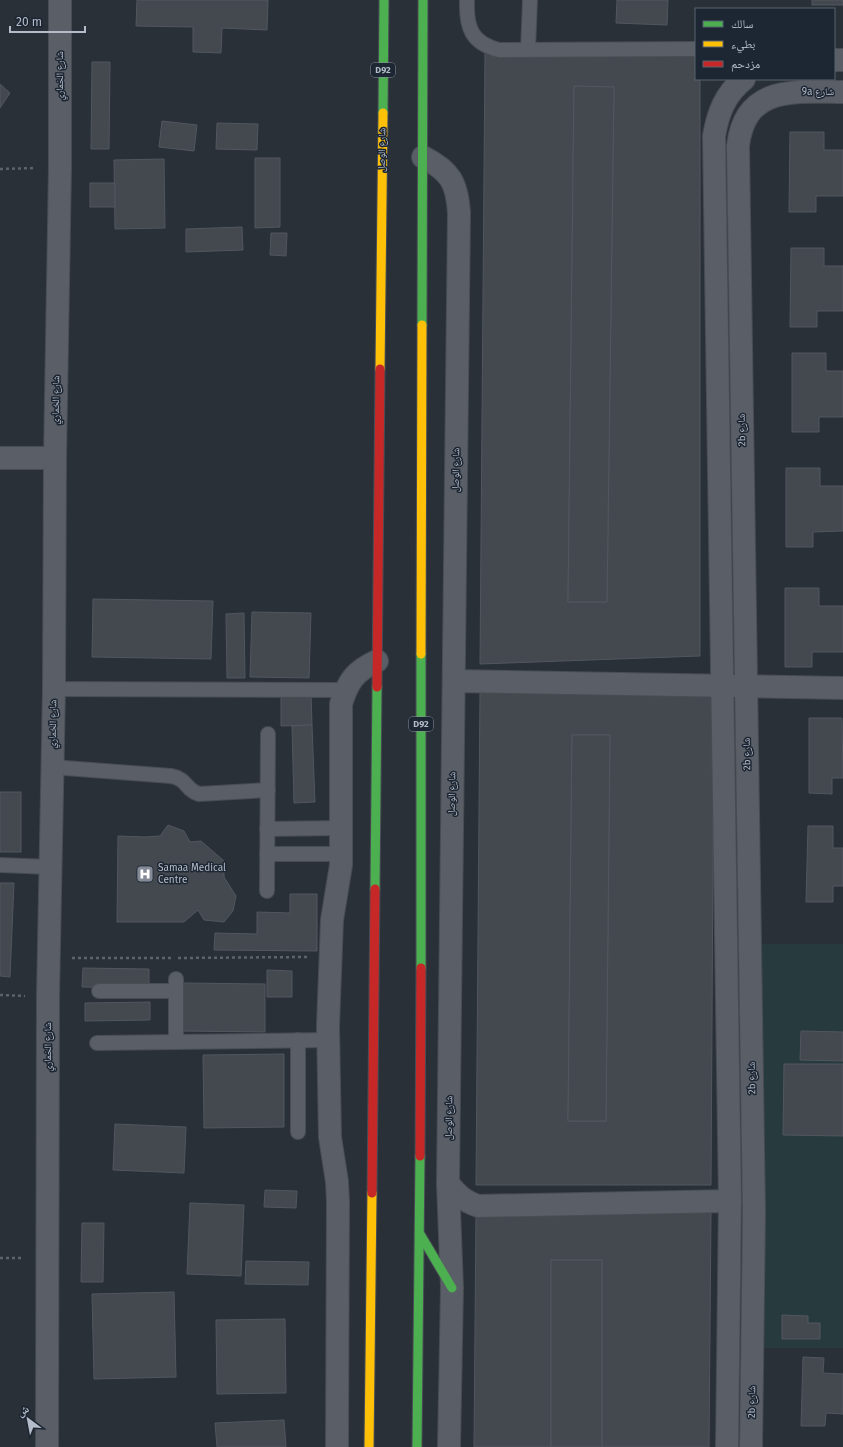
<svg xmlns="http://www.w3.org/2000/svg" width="843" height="1447" viewBox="0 0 843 1447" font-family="'Fira Sans','Noto Naskh Arabic',sans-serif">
  <rect width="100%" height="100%" fill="#2a3038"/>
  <path fill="#273a3e" d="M 759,944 L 843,944 L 843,1348 L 757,1348 Z"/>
  <g fill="#444950" stroke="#52575f" fill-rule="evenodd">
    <path d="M 137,0 L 268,0 L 267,30 L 222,28 L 221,53 L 193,52 L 193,27 L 136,26 Z"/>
    <path d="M 617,0 L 668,0 L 667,25 L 616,23 Z"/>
    <rect x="812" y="0" width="31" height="5"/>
    <path d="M 485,52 L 696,53 L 696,79 L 700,79 L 700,656 L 480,664 ZM 574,86 L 614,87 L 607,602 L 568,602 Z"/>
    <path d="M 92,62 L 110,62 L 109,149 L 91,149 Z"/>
    <path d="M 0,84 L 10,93 L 0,108 Z"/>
    <path d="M 574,86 L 614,87 L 607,602 L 568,602 Z"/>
    <path d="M 162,121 L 197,125 L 194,151 L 159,147 Z"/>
    <path d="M 217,123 L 258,124 L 257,150 L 216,149 Z"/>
    <path d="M 790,132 L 824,132 L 824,150 L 843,150 L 843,196 L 816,196 L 816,212 L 789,212 Z"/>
    <path d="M 255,158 L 280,158 L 280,227 L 255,228 Z"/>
    <path d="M 164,159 L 165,228 L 115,229 L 114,160 Z"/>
    <rect x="90" y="183" width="25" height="24"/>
    <path d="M 242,227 L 243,250 L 186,252 L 186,229 Z"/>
    <path d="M 271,233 L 287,233 L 286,256 L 270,255 Z"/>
    <path d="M 791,248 L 824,248 L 824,266 L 843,266 L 843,311 L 817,311 L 817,327 L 790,327 Z"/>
    <path d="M 792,353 L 826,353 L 826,371 L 843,371 L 843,417 L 819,417 L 819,432 L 792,432 Z"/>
    <path d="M 786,468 L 820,468 L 820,486 L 843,486 L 843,531 L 813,532 L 813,547 L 786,547 Z"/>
    <path d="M 785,588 L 819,588 L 819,606 L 843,606 L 843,652 L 812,652 L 812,667 L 785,667 Z"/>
    <path d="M 93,599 L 213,601 L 211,659 L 92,657 Z"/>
    <path d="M 252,612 L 311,613 L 309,678 L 250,677 Z"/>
    <path d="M 244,613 L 245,678 L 227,678 L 226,614 Z"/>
    <path d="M 480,691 L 714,691 L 711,1185 L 476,1185 ZM 572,735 L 610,735 L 606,1121 L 568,1121 Z"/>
    <path d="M 311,694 L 312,725 L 281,726 L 281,695 Z"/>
    <path d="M 809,718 L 842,718 L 843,778 L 832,778 L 832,794 L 809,793 Z"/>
    <path d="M 312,725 L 315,802 L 294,803 L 292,726 Z"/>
    <path d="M 572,735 L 610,735 L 606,1121 L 568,1121 Z"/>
    <rect x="0" y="792" width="21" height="60"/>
    <path d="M 168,825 L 184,831 L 190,842 L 201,841 L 224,861 L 224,877 L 236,896 L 233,911 L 224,922 L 204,920 L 198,910 L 184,922 L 117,922 L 118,836 L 145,837 L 160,836 Z"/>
    <path d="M 808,826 L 833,826 L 833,848 L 843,848 L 843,886 L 833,886 L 833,902 L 806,902 Z"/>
    <path d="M 0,883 L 14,883 L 10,977 L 0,976 Z"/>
    <path d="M 290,894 L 317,894 L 317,951 L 214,950 L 215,933 L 257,934 L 257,912 L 290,913 Z"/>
    <path d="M 83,968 L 149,969 L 149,988 L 82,987 Z"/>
    <path d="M 267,970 L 292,971 L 292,997 L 267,997 Z"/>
    <path d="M 183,983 L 265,984 L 265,1032 L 182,1031 Z"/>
    <path d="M 150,1002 L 150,1020 L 85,1021 L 85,1003 Z"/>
    <path d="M 801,1031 L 843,1032 L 843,1061 L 800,1060 Z"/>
    <path d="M 284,1054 L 284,1127 L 204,1128 L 203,1055 Z"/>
    <path d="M 784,1064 L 843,1064 L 843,1136 L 783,1135 Z"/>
    <path d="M 115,1124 L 186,1127 L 184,1173 L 113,1170 Z"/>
    <path d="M 265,1190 L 297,1191 L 296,1208 L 264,1207 Z"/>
    <path d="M 190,1203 L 244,1205 L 241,1276 L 187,1274 Z"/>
    <path d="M 476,1212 L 711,1212 L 709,1447 L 602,1447 L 602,1260 L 551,1260 L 551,1447 L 474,1447 Z"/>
    <path d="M 82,1223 L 104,1223 L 103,1282 L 81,1282 Z"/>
    <rect x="551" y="1260" width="51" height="187"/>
    <path d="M 246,1261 L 309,1262 L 308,1285 L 245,1284 Z"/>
    <path d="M 174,1292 L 176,1377 L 94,1379 L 92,1294 Z"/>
    <path d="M 782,1315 L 808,1316 L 808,1323 L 820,1323 L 820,1339 L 782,1339 Z"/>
    <path d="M 285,1319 L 286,1393 L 217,1394 L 216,1320 Z"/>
    <path d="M 803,1357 L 824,1358 L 823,1373 L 843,1374 L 843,1414 L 826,1413 L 825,1426 L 801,1426 Z"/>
    <path d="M 284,1420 L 286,1447 L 217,1447 L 215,1423 Z"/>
  </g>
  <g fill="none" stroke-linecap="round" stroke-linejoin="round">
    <g stroke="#484c53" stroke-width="16">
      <g id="lane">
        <path d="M 467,0 C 466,27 471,43 499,50 L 696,49"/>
        <path d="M 528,50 L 530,0"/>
        <path d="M 54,689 L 345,690"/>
        <path d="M 52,767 L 171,776 C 188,779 185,790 199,794 L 268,790"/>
        <path d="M 267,829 L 341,828"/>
        <path d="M 267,854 L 342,854"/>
        <path d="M 0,865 L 50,867"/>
        <path d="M 267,891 L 268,734"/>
        <path d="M 99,991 L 176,991"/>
        <path d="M 176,1041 L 176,979"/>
        <path d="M 97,1043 L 328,1040"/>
        <path d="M 298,1132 L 298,1040"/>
      </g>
    </g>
    <g stroke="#484c53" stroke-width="24">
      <g id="street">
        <path d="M 834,60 L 843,60"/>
        <path d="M 423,157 C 450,171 457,182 459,213 L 448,1183 L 452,1288 L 449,1447"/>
        <path d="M 0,458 L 55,458"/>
        <path d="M 454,681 L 843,688"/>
        <path d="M 448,1183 C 457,1195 464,1201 478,1206 L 730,1201"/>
        <path d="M 47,1447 L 48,996 L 54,689 L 55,458 L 60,167 L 60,0"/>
        <path d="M 337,1447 L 338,1202 L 337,1182 L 330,1137 L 328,1026 L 332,920 L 341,865 L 341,704 C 348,681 355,671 377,661"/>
        <path d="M 727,1447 L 730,1201 L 714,136 C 718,113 725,94 744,79"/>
        <path d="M 751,1447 L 754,1213 L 738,146 C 745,84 796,92 843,92"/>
      </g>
    </g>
    <g stroke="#484c55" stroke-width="11">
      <g id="fast">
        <path d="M 383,113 L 384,0"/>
        <path d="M 422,325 L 423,0"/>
        <path d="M 375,889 L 377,687"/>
        <path d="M 421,968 L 421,654"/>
        <path d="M 420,1234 L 452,1288"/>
        <path d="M 417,1447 L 420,1156"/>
      </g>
    </g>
    <g stroke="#484c55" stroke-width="11">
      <g id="slow">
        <path d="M 380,369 L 383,113"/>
        <path d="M 421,654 L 422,325"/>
        <path d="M 369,1447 L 372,1193"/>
      </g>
    </g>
    <g stroke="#484c55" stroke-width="11">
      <g id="jam">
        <path d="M 377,687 L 380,369"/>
        <path d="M 420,1156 L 421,968"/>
        <path d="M 372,1193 L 375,889"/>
      </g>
    </g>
    <g stroke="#5d636a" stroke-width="2.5" stroke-dasharray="3 3" stroke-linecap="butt">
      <path d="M 0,169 L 35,168"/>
      <path d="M 72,958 L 173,958"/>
      <path d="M 178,958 L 307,957"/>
      <path d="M 0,995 L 25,996"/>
      <path d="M 0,1258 L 23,1258"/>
    </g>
    <use href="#lane" stroke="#5a5e66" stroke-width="14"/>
    <use href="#street" stroke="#5a5e66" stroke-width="22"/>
    <use href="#fast" stroke="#4caf50" stroke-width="9"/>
    <use href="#slow" stroke="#ffc107" stroke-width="9"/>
    <use href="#jam" stroke="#c62828" stroke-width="9"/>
  </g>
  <defs>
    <g id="hospital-square" transform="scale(0.9)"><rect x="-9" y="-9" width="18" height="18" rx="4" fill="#848b96" stroke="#1d2633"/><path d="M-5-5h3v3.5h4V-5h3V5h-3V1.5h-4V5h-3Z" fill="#fff"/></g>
  </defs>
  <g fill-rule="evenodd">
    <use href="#hospital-square" x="145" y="874"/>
  </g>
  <g text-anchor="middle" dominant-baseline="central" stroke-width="3" stroke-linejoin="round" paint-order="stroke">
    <g fill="#1d2633" stroke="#878f9c" stroke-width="1">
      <rect x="371" y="63" width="24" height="14" rx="3"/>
      <rect x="409" y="717" width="24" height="14" rx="3"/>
    </g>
    <g font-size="9" font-weight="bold" fill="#b4bcc9">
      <text x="383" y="70">D92</text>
      <text x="421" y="724">D92</text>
    </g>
    <g font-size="10" fill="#b4bcc9" stroke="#1d2633">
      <text transform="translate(60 76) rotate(-90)">شارع الخماري</text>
      <text x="818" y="92">9a شارع</text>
      <text transform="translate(382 150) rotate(-89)">شارع الوصل</text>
      <text transform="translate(56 400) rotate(-89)">شارع الخماري</text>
      <text transform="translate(742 430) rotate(-91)">2b شارع</text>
      <text transform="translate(456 470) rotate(-89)">شارع الوصل</text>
      <text transform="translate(53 724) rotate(-89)">شارع الخماري</text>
      <text transform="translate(747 754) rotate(-91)">2b شارع</text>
      <text transform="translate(452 794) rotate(-89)">شارع الوصل</text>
      <text transform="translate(48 1047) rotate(-90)">شارع الخماري</text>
      <text transform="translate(752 1078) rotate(-91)">2b شارع</text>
      <text transform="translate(449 1118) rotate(-89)">شارع الوصل</text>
      <text transform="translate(752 1402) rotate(-89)">2b شارع</text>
    </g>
    <g font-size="10" fill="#b4bcc9" stroke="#1d2633" text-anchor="start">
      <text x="158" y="868">Samaa Medical<tspan x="158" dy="12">Centre</tspan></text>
    </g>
  </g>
  <rect x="695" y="8" width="140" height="72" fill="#1d2633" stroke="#59626f"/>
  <rect x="703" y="21" width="20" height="6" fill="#4caf50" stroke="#59626f"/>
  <text x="731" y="28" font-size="12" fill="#b4bcc9">سالك</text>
  <rect x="703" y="41" width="20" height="6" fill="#ffc107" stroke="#59626f"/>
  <text x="731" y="48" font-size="12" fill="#b4bcc9">بطيء</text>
  <rect x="703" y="61" width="20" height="6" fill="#c62828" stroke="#59626f"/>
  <text x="731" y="68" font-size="12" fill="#b4bcc9">مزدحم</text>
  <g transform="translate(28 1419) rotate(328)" stroke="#1d2633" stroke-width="3" paint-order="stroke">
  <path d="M0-3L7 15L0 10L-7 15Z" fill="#b4bcc9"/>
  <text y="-6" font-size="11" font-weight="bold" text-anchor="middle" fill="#b4bcc9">ش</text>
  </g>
  <path d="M10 26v6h75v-6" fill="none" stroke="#b4bcc9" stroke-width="2"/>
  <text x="16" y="26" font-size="12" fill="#b4bcc9" stroke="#1d2633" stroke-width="3" paint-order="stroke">20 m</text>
</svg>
